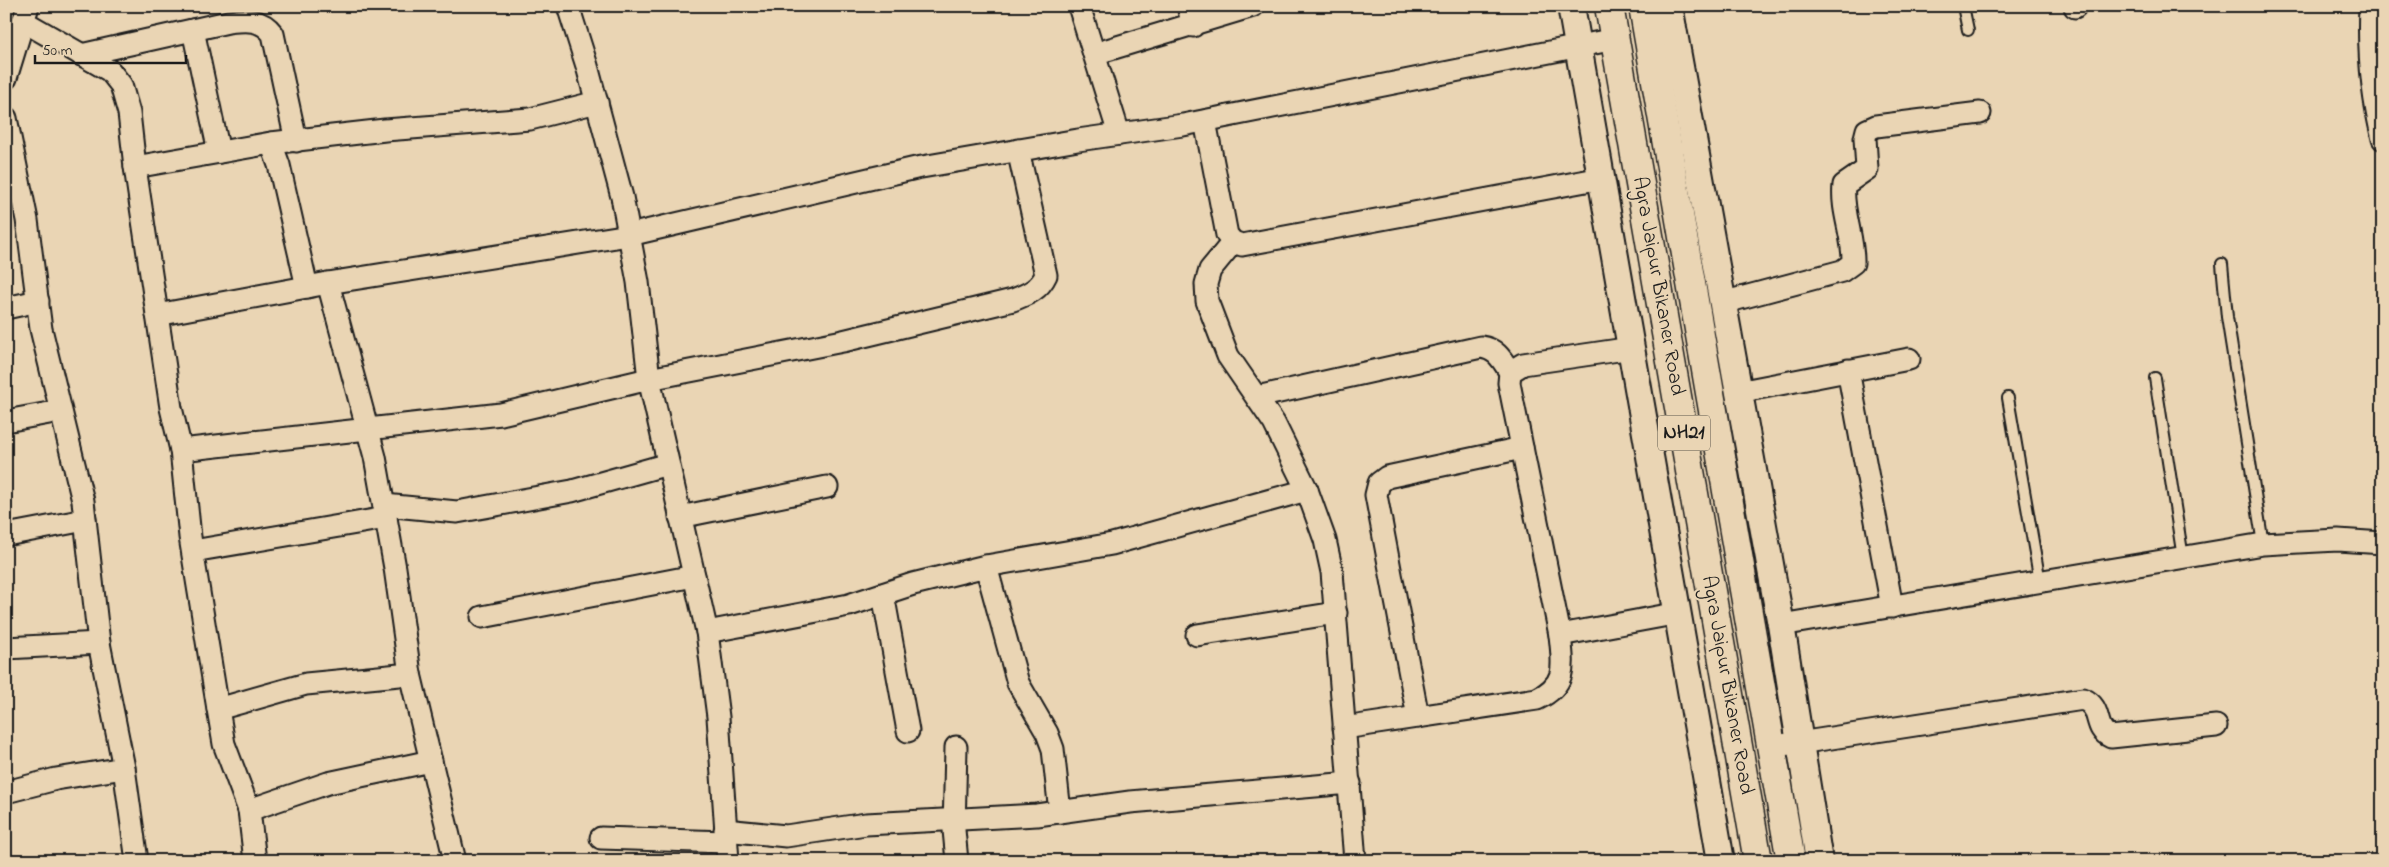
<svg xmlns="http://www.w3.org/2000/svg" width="2389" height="867" viewBox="0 0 2389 867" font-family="'Indie Flower',sans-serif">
  <rect width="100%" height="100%" fill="#ead5b4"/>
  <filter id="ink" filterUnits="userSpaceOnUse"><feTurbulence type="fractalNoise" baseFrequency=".02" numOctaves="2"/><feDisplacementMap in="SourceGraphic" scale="10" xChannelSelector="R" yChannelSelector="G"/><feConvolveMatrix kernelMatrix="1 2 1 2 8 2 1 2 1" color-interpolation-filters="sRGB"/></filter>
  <g filter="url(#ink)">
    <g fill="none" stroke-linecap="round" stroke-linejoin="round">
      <g stroke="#1c1c1c" stroke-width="14">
        <g id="service">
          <path d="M 1963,6 L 1968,30"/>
          <path d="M 2222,264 L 2227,317 L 2263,544"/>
          <path d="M 2155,378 L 2183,558"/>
          <path d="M 2008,398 L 2040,582"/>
        </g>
      </g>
      <g stroke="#1c1c1c" stroke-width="25">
        <g id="minor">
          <path d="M 568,6 L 587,66 L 622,197 L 638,282 L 649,379 L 707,632 L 718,717 L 728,861"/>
          <path d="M 1079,6 L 1119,134"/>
          <path d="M 1188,6 L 1193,26"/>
          <path d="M 2075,6 L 2075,7"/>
          <path d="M 2370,6 C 2368,51 2372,96 2383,139"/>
          <path d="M 23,21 L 110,71 L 121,85 L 129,113 L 135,167 L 171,408 L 181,450 L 190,537 L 218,709 L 224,744 L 249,810 L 328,783 L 431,761"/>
          <path d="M 193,30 L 219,152"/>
          <path d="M 1094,54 L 1253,6"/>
          <path d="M 81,55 L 228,22 C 246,20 261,18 273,34 L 296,141"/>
          <path d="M 6,78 L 28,6"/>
          <path d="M 6,118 L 27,220 L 41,329 L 83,501 L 99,643 L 124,768 L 137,861"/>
          <path d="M 1205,121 L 1227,235 L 1233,242 L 1242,245 L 1602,178"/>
          <path d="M 271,143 L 279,165 L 307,287"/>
          <path d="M 135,167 L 271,143 L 385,130 L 530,119 L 597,102"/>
          <path d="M 1233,242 L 1210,270 L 1206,284 L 1207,301 L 1228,356 L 1274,423 L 1307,490"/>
          <path d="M 328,283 L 375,457 L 395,568 L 410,674 L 455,861"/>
          <path d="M 1722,303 L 1842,271 L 1853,263 C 1854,237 1841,211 1844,185 L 1867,169 L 1865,138 L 1867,130 L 1876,126 L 1980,113"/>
          <path d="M 6,308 L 38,301"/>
          <path d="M 157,315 L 328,283 L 629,235 L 916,168 L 1078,140 L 1183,125 L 1615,39"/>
          <path d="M 1848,370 L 1892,607"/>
          <path d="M 1738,392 L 1909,359"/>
          <path d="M 1257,397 L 1481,347 C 1497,349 1502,360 1510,372"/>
          <path d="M 6,421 L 60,411"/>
          <path d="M 181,450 L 501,414 L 649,379 L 843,341 L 1013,300 C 1028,294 1039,290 1046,275 L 1018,150"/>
          <path d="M 384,505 L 457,512 L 572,491 L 668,464"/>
          <path d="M 680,517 L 827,487"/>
          <path d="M 6,535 L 85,520"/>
          <path d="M 193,551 L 386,518"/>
          <path d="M 986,566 L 1018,683 L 1047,733 L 1053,749 L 1060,812"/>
          <path d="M 883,594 L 908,731"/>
          <path d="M 482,617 L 694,576"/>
          <path d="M 1781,625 L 2263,544 L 2338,540 L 2383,543"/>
          <path d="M 707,632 L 849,605 L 913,584 L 986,566 L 1112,544 L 1307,490 L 1325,540 L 1332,572 L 1355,861"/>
          <path d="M 1197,635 L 1336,613"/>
          <path d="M 1560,635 L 1679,613"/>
          <path d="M 6,648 L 99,643"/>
          <path d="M 218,709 L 306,684 L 410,674"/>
          <path d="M 1418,717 L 1376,495 L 1379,483 L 1387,477 L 1522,448"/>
          <path d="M 1344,728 L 1537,699 C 1568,684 1563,665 1560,635 L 1509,383 L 1510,372 L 1523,364 L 1632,348"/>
          <path d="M 1771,746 L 1799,743 L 2083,699 C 2104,708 2092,729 2111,737 L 2216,726"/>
          <path d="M 956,747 L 954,830 L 957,861"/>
          <path d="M 6,792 L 56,779 L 124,768"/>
          <path d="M 249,810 L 255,861"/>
          <path d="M 725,830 L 786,836 L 866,824 L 1037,815 L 1130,802 L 1350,783"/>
          <path d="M 601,838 L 726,842"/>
        </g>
      </g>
      <g stroke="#1c1c1c" stroke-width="30">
        <g id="tertiary">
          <path d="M 1571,6 L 1721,861"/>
          <path d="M 1669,6 L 1781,625 L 1819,861"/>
        </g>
      </g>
      <g stroke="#1c1c1c" stroke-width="31">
        <g id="trunk">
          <path d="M 1609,6 L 1758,861"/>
          <path d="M 1643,6 L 1791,861"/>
        </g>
      </g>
      <use href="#service" stroke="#ead5b4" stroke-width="10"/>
      <use href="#minor" stroke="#ead5b4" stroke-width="21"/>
      <use href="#tertiary" stroke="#ead5b4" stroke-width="26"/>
      <use href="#trunk" stroke="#ead5b4" stroke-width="28"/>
    </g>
  </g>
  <g text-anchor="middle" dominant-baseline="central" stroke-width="4" stroke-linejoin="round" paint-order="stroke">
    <rect fill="#ead5b4" stroke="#5a544a" stroke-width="1" x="1658" y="415.5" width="52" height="35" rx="4"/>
    <g font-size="20" font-weight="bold" fill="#1c1c1c">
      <text x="1684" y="433">NH21</text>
    </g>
    <g font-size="21" fill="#1c1c1c" stroke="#ead5b4">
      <text transform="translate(1658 286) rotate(80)">Agra Jaipur Bikaner Road</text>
      <text transform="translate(1727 685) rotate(80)">Agra Jaipur Bikaner Road</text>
    </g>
  </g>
  <rect width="2389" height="867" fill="none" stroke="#ead5b4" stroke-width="25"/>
  <rect x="12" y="12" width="2364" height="842" fill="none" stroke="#1c1c1c" stroke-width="2" filter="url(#ink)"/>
  <path d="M35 55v8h151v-8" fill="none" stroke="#1c1c1c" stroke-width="2.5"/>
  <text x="42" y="55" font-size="15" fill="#1c1c1c" stroke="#ead5b4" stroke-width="4" paint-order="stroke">50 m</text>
</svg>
